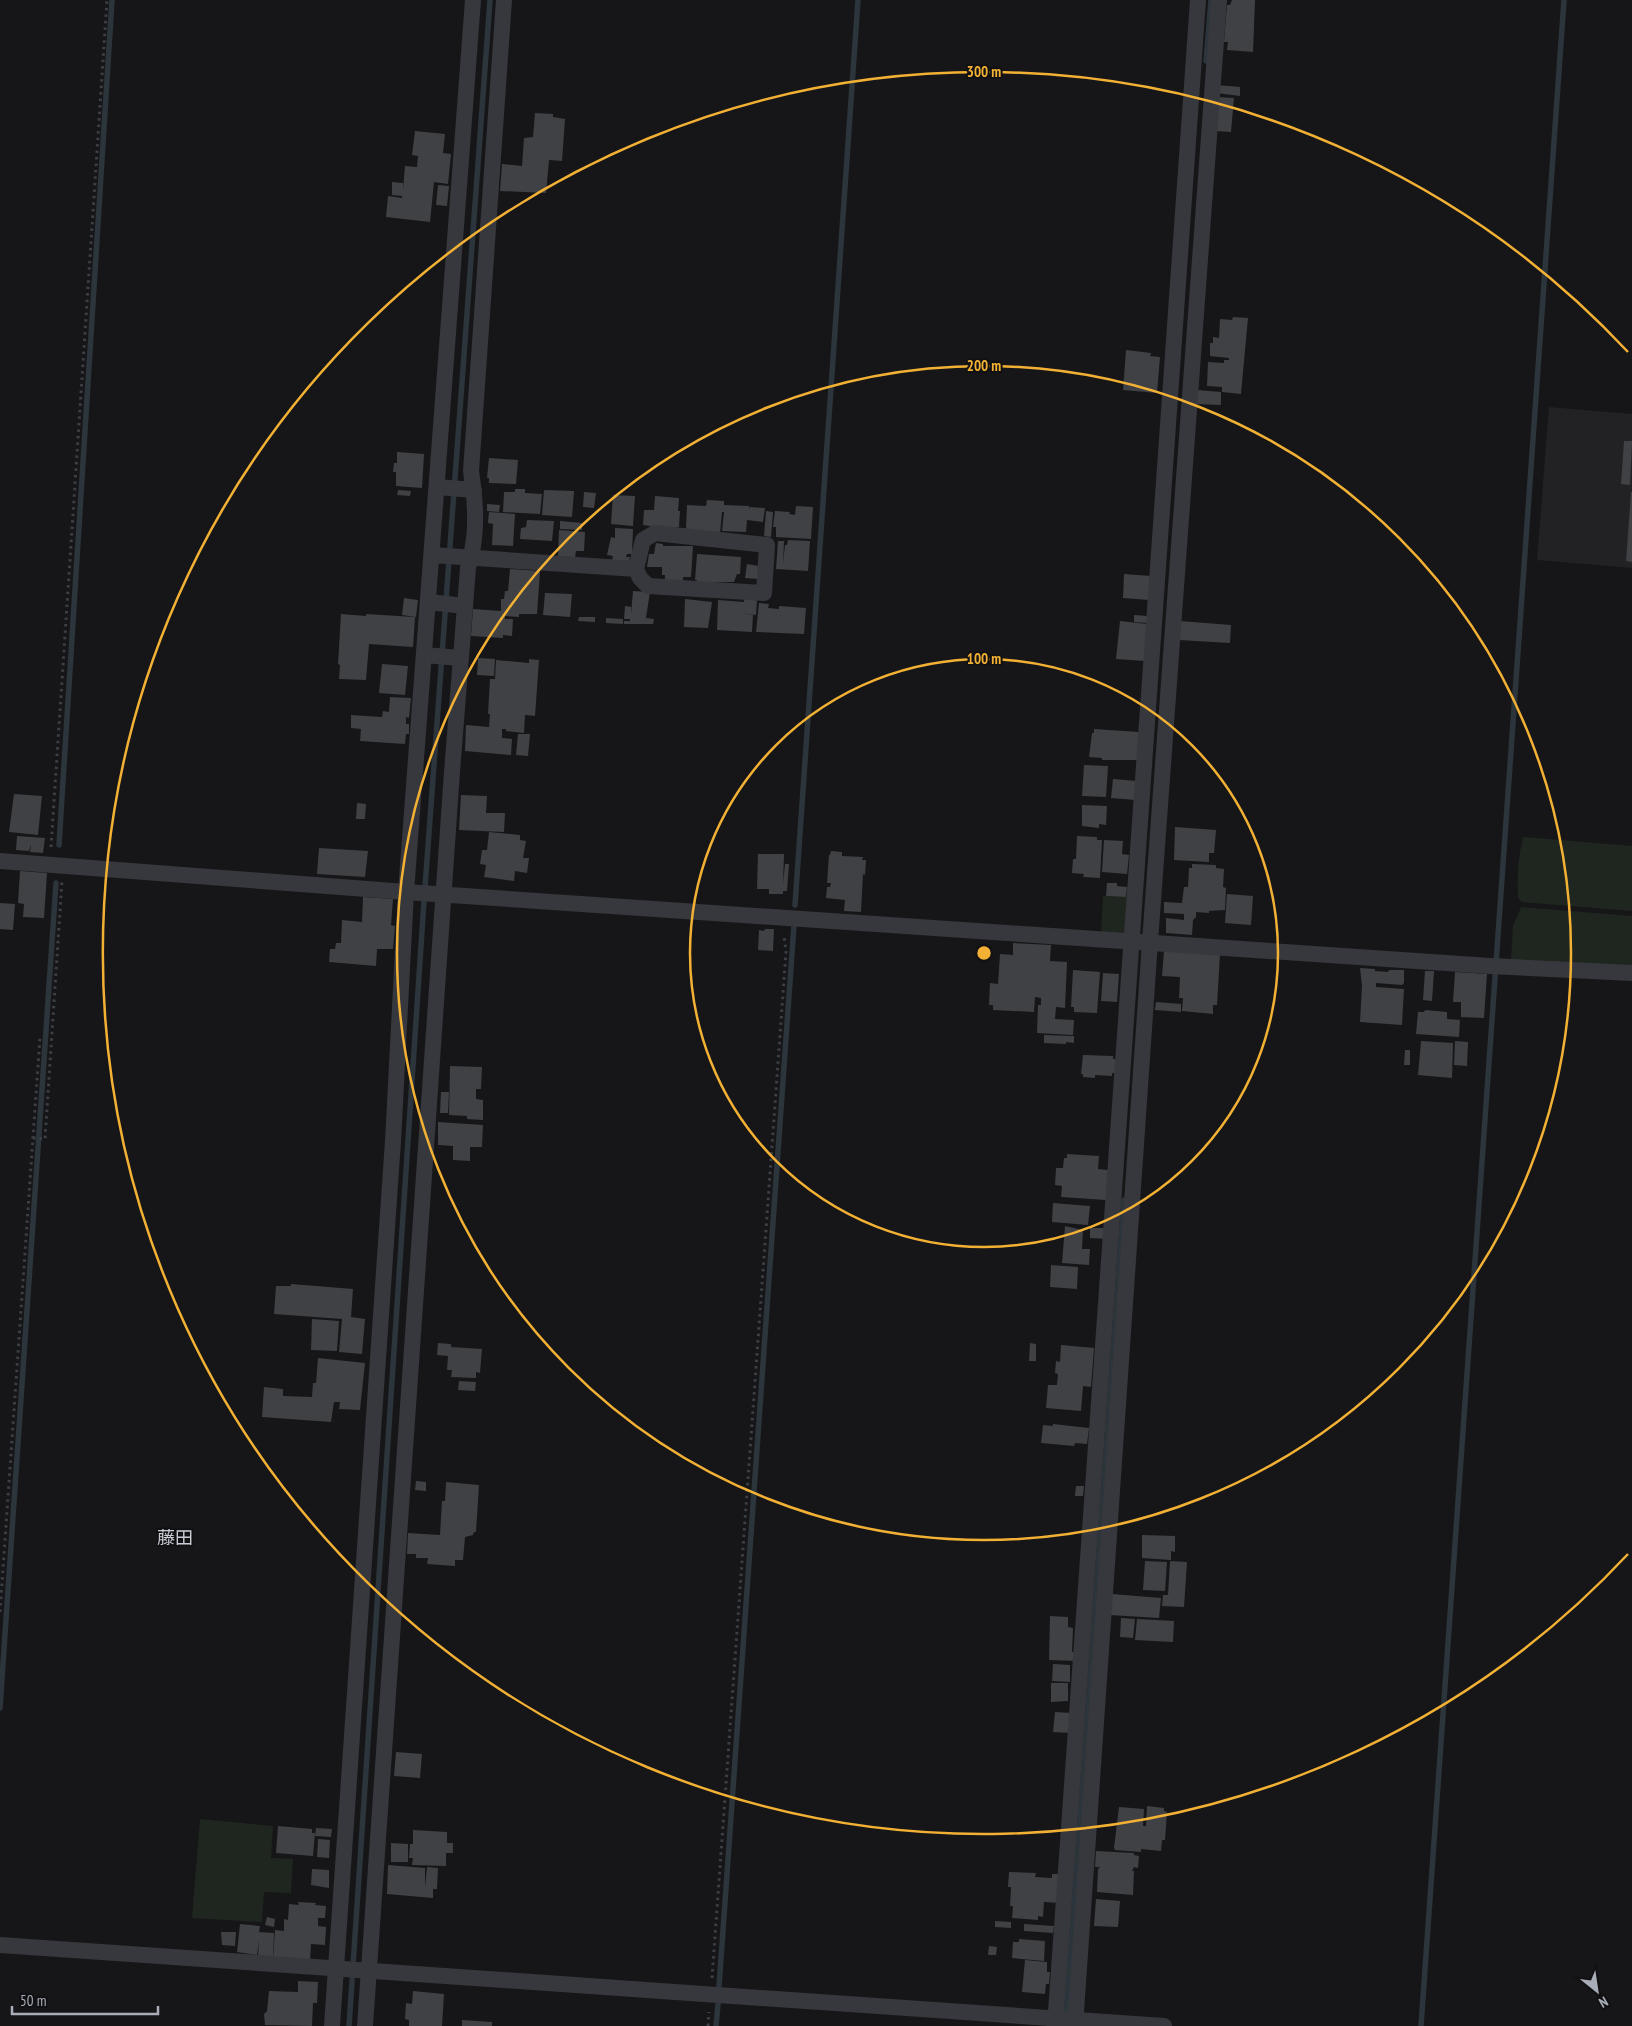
<svg xmlns="http://www.w3.org/2000/svg" width="1632" height="2026" viewBox="0 0 1632 2026" font-family="'PT Sans Narrow','Noto Sans JP',sans-serif">
  <rect width="100%" height="100%" fill="#161618"/>
  <path fill="#222225" d="M 1549,407 L 1632,414 L 1632,568 L 1537,560 Z"/>
  <g fill="#1e261f">
    <path d="M 1523,837 L 1632,846 L 1632,911 L 1522,902 L 1518,898 C 1517,877 1518,857 1523,837 Z"/>
    <path d="M 1103,896 L 1128,897 L 1126,931 L 1121,935 L 1101,933 Z"/>
    <path d="M 1521,907 L 1632,916 L 1632,967 L 1511,960 L 1513,926 Z"/>
    <path d="M 200,1819 L 273,1826 L 271,1858 L 293,1859 L 291,1893 L 264,1892 L 262,1922 L 192,1918 Z"/>
  </g>
  <g fill="none" stroke-linecap="round" stroke-linejoin="round">
    <g stroke="#2c353c" stroke-width="5.5">
      <path d="M 1206,61 L 1211,0"/>
      <path d="M 59,845 L 112,0"/>
      <path d="M 795,905 L 858,0"/>
      <path d="M 0,1708 L 56,883"/>
      <path d="M 719,1987 L 794,925"/>
      <path d="M 1066,2019 L 1124,1200"/>
      <path d="M 349,2026 L 424,901 L 490,0"/>
      <path d="M 716,2026 L 718,2004"/>
      <path d="M 1421,2026 L 1564,0"/>
    </g>
  </g>
  <g fill="#404145">
    <path d="M 1232,0 L 1255,0 L 1253,52 L 1227,50 L 1228,42 L 1224,42 L 1227,5 L 1230,5 Z"/>
    <path d="M 1216,85 L 1240,87 L 1240,96 L 1216,93 Z"/>
    <path d="M 1217,97 L 1234,98 L 1231,132 L 1215,131 Z"/>
    <path d="M 535,113 L 553,114 L 553,117 L 565,119 L 562,161 L 549,160 L 546,193 L 500,191 L 502,164 L 522,166 L 524,138 L 533,137 Z"/>
    <path d="M 415,131 L 445,134 L 443,153 L 451,154 L 448,184 L 434,182 L 430,222 L 386,217 L 388,196 L 402,198 L 402,196 L 392,195 L 392,182 L 403,183 L 403,190 L 405,166 L 417,167 L 418,156 L 412,155 Z"/>
    <path d="M 438,185 L 449,186 L 447,206 L 436,205 Z"/>
    <path d="M 1233,317 L 1248,318 L 1241,394 L 1222,392 L 1222,387 L 1207,386 L 1208,362 L 1224,363 L 1224,360 L 1229,360 L 1229,358 L 1210,356 L 1210,343 L 1213,343 L 1213,337 L 1219,338 L 1220,319 L 1232,320 Z"/>
    <path d="M 1126,350 L 1151,353 L 1150,356 L 1160,357 L 1157,393 L 1123,390 Z"/>
    <path d="M 1197,390 L 1221,392 L 1221,405 L 1197,404 Z"/>
    <path d="M 1624,441 L 1632,441 L 1630,485 L 1621,484 Z"/>
    <path d="M 397,452 L 424,454 L 422,488 L 396,486 L 396,472 L 393,472 L 394,463 L 397,463 Z"/>
    <path d="M 489,458 L 518,460 L 516,484 L 489,483 L 489,478 L 487,478 Z"/>
    <path d="M 515,489 L 525,489 L 525,493 L 542,494 L 540,514 L 503,512 L 504,492 L 515,492 Z"/>
    <path d="M 398,490 L 411,491 L 410,496 L 397,495 Z"/>
    <path d="M 544,490 L 574,491 L 572,517 L 542,515 Z"/>
    <path d="M 584,492 L 596,493 L 594,508 L 583,507 Z"/>
    <path d="M 1631,492 L 1632,492 L 1632,562 L 1626,561 Z"/>
    <path d="M 613,495 L 635,496 L 633,526 L 611,524 Z"/>
    <path d="M 655,496 L 679,498 L 678,511 L 680,511 L 679,527 L 677,527 L 677,530 L 643,525 L 644,510 L 654,510 Z"/>
    <path d="M 707,500 L 724,501 L 724,505 L 749,506 L 750,510 L 750,507 L 765,508 L 763,522 L 747,520 L 746,532 L 722,531 L 724,512 L 722,512 L 720,533 L 686,530 L 687,505 L 706,506 Z"/>
    <path d="M 487,504 L 500,505 L 499,512 L 487,511 Z"/>
    <path d="M 796,506 L 813,507 L 811,539 L 776,537 L 776,527 L 773,527 L 775,511 L 790,512 L 789,514 L 795,515 Z"/>
    <path d="M 766,511 L 773,512 L 771,537 L 764,536 Z"/>
    <path d="M 489,512 L 515,514 L 513,546 L 492,545 L 493,524 L 488,523 Z"/>
    <path d="M 527,520 L 554,521 L 552,541 L 520,539 L 521,528 L 526,527 Z"/>
    <path d="M 560,521 L 582,523 L 582,530 L 560,529 Z"/>
    <path d="M 615,528 L 633,529 L 632,554 L 627,554 L 626,557 L 630,557 L 629,562 L 612,560 L 613,556 L 607,555 L 611,537 L 615,538 Z"/>
    <path d="M 559,530 L 585,532 L 584,551 L 576,551 L 575,558 L 558,556 Z"/>
    <path d="M 788,540 L 810,541 L 808,571 L 776,569 L 778,541 L 784,541 L 783,564 L 785,545 L 787,545 Z"/>
    <path d="M 656,543 L 663,544 L 663,546 L 693,546 L 691,577 L 683,577 L 683,581 L 665,580 L 665,575 L 662,575 L 662,567 L 647,567 L 649,554 L 654,554 Z"/>
    <path d="M 697,554 L 741,557 L 740,574 L 737,574 L 734,582 L 697,582 L 697,580 L 695,580 Z"/>
    <path d="M 747,564 L 759,566 L 758,579 L 745,578 Z"/>
    <path d="M 510,569 L 540,571 L 537,614 L 519,614 L 519,617 L 505,616 L 505,619 L 513,619 L 512,636 L 503,635 L 503,638 L 471,636 L 473,609 L 501,611 L 501,599 L 504,599 L 505,591 L 508,591 Z"/>
    <path d="M 1124,574 L 1151,576 L 1149,600 L 1123,598 Z"/>
    <path d="M 633,591 L 650,592 L 646,618 L 654,619 L 653,624 L 624,624 L 624,621 L 630,621 L 630,619 L 624,619 L 625,606 L 631,607 L 631,614 Z"/>
    <path d="M 545,593 L 572,594 L 570,617 L 543,615 Z"/>
    <path d="M 404,598 L 418,600 L 416,617 L 402,615 Z"/>
    <path d="M 685,599 L 712,602 L 708,628 L 684,627 Z"/>
    <path d="M 718,600 L 744,602 L 744,600 L 757,600 L 756,615 L 739,613 L 753,615 L 752,632 L 717,630 Z"/>
    <path d="M 759,603 L 769,604 L 768,608 L 779,609 L 779,606 L 806,608 L 804,634 L 756,632 Z"/>
    <path d="M 341,614 L 366,616 L 366,614 L 415,617 L 413,647 L 369,644 L 366,680 L 339,679 L 340,665 L 338,664 Z"/>
    <path d="M 1134,615 L 1148,616 L 1147,623 L 1134,622 Z"/>
    <path d="M 579,617 L 595,617 L 595,622 L 578,621 Z"/>
    <path d="M 606,618 L 623,619 L 623,624 L 606,623 Z"/>
    <path d="M 1120,621 L 1147,624 L 1145,661 L 1116,659 Z"/>
    <path d="M 1180,621 L 1231,625 L 1230,643 L 1179,640 Z"/>
    <path d="M 478,658 L 495,659 L 494,676 L 477,675 Z"/>
    <path d="M 529,659 L 539,660 L 535,716 L 525,715 L 524,733 L 506,731 L 506,729 L 502,729 L 502,738 L 512,739 L 511,755 L 465,751 L 466,725 L 489,727 L 490,714 L 488,714 L 490,679 L 495,679 L 496,660 L 529,663 Z"/>
    <path d="M 382,664 L 408,666 L 405,695 L 379,693 Z"/>
    <path d="M 390,697 L 411,698 L 409,718 L 406,717 L 406,724 L 409,724 L 409,734 L 406,734 L 405,744 L 360,741 L 361,729 L 351,728 L 351,715 L 382,717 L 383,711 L 389,712 Z"/>
    <path d="M 1094,729 L 1139,732 L 1137,760 L 1102,760 L 1102,758 L 1089,757 L 1092,733 L 1094,733 Z"/>
    <path d="M 518,734 L 530,734 L 528,756 L 516,755 Z"/>
    <path d="M 1084,765 L 1108,766 L 1106,797 L 1082,796 Z"/>
    <path d="M 1113,779 L 1137,781 L 1136,800 L 1111,798 Z"/>
    <path d="M 14,794 L 42,796 L 38,835 L 9,832 Z"/>
    <path d="M 461,795 L 487,796 L 486,813 L 505,813 L 504,832 L 459,830 Z"/>
    <path d="M 357,803 L 366,804 L 365,819 L 356,819 Z"/>
    <path d="M 1082,805 L 1107,806 L 1106,825 L 1099,824 L 1099,828 L 1082,826 Z"/>
    <path d="M 1175,827 L 1216,830 L 1214,853 L 1209,853 L 1209,862 L 1174,860 Z"/>
    <path d="M 489,832 L 520,835 L 520,840 L 526,841 L 523,858 L 529,858 L 527,873 L 515,871 L 514,881 L 484,877 L 486,865 L 480,864 L 482,850 L 487,850 Z"/>
    <path d="M 17,836 L 45,838 L 43,853 L 30,852 L 31,844 L 29,851 L 16,850 Z"/>
    <path d="M 1077,836 L 1097,837 L 1097,840 L 1102,840 L 1100,878 L 1083,877 L 1084,874 L 1072,873 L 1073,859 L 1076,859 Z"/>
    <path d="M 1104,840 L 1123,841 L 1122,854 L 1129,855 L 1127,874 L 1102,872 Z"/>
    <path d="M 319,848 L 368,851 L 365,877 L 317,874 Z"/>
    <path d="M 831,851 L 842,852 L 842,856 L 863,857 L 862,860 L 866,860 L 865,875 L 863,874 L 861,912 L 844,911 L 845,900 L 826,898 L 827,887 L 830,887 L 831,883 L 827,883 L 829,855 L 830,855 Z"/>
    <path d="M 758,854 L 784,854 L 783,884 L 785,864 L 789,864 L 787,891 L 783,891 L 783,894 L 769,894 L 769,889 L 757,889 Z"/>
    <path d="M 1192,864 L 1216,865 L 1216,868 L 1224,869 L 1223,887 L 1226,888 L 1225,910 L 1209,911 L 1209,913 L 1196,912 L 1196,917 L 1193,920 L 1192,935 L 1166,933 L 1166,918 L 1184,920 L 1184,914 L 1164,913 L 1164,902 L 1182,903 L 1184,887 L 1188,887 L 1189,868 L 1192,868 Z"/>
    <path d="M 20,871 L 47,873 L 44,918 L 23,917 L 24,904 L 18,903 Z"/>
    <path d="M 1107,883 L 1117,883 L 1117,886 L 1127,887 L 1126,897 L 1106,896 Z"/>
    <path d="M 1227,894 L 1253,896 L 1251,925 L 1225,923 Z"/>
    <path d="M 363,897 L 393,899 L 391,925 L 395,926 L 393,949 L 377,949 L 376,966 L 329,962 L 330,949 L 335,949 L 336,943 L 341,943 L 342,920 L 362,922 Z"/>
    <path d="M 0,903 L 15,904 L 13,930 L 0,929 Z"/>
    <path d="M 765,929 L 774,929 L 773,951 L 758,950 L 759,930 L 764,931 Z"/>
    <path d="M 1013,943 L 1051,945 L 1050,961 L 1067,962 L 1065,1008 L 1056,1007 L 1055,1019 L 1074,1020 L 1073,1035 L 1037,1033 L 1038,1005 L 1041,1005 L 1041,998 L 1035,997 L 1034,1012 L 993,1010 L 993,1005 L 989,1005 L 990,983 L 998,984 L 1000,954 L 1013,955 Z"/>
    <path d="M 1164,951 L 1220,954 L 1217,1005 L 1213,1005 L 1213,1014 L 1182,1011 L 1183,998 L 1179,998 L 1180,977 L 1162,976 Z"/>
    <path d="M 1360,968 L 1375,969 L 1375,971 L 1388,972 L 1389,970 L 1404,970 L 1404,983 L 1402,985 L 1376,983 L 1376,987 L 1404,989 L 1402,1025 L 1360,1022 L 1362,986 Z"/>
    <path d="M 1073,970 L 1100,972 L 1097,1013 L 1074,1012 L 1074,1007 L 1071,1007 Z"/>
    <path d="M 1425,971 L 1434,971 L 1432,1001 L 1423,1000 Z"/>
    <path d="M 1455,972 L 1487,974 L 1484,1018 L 1461,1017 L 1461,1002 L 1453,1002 Z"/>
    <path d="M 1103,973 L 1119,974 L 1117,1002 L 1101,1001 Z"/>
    <path d="M 1156,1002 L 1181,1004 L 1181,1012 L 1155,1010 Z"/>
    <path d="M 1425,1010 L 1447,1012 L 1447,1019 L 1460,1020 L 1459,1037 L 1416,1034 L 1418,1012 L 1424,1012 Z"/>
    <path d="M 1044,1035 L 1074,1036 L 1074,1043 L 1066,1042 L 1066,1044 L 1044,1043 Z"/>
    <path d="M 1421,1041 L 1453,1043 L 1452,1078 L 1418,1075 Z"/>
    <path d="M 1455,1041 L 1468,1042 L 1467,1066 L 1454,1065 Z"/>
    <path d="M 1405,1050 L 1410,1050 L 1410,1065 L 1404,1065 Z"/>
    <path d="M 1083,1055 L 1113,1056 L 1113,1059 L 1118,1059 L 1117,1074 L 1112,1073 L 1112,1076 L 1095,1075 L 1095,1078 L 1083,1077 L 1083,1074 L 1081,1074 Z"/>
    <path d="M 450,1066 L 482,1067 L 481,1089 L 476,1089 L 476,1099 L 483,1100 L 483,1120 L 467,1119 L 467,1116 L 449,1115 Z"/>
    <path d="M 441,1092 L 449,1092 L 448,1113 L 440,1113 Z"/>
    <path d="M 438,1122 L 483,1125 L 482,1147 L 470,1147 L 470,1161 L 453,1160 L 453,1146 L 438,1145 Z"/>
    <path d="M 1067,1154 L 1099,1156 L 1098,1169 L 1108,1170 L 1106,1200 L 1061,1197 L 1062,1186 L 1055,1185 L 1056,1168 L 1063,1168 L 1064,1158 L 1067,1158 Z"/>
    <path d="M 1053,1203 L 1090,1206 L 1088,1225 L 1052,1222 Z"/>
    <path d="M 1065,1226 L 1083,1230 L 1082,1249 L 1090,1249 L 1089,1265 L 1062,1263 Z"/>
    <path d="M 1090,1228 L 1107,1228 L 1107,1239 L 1090,1238 Z"/>
    <path d="M 1051,1265 L 1078,1267 L 1077,1289 L 1050,1287 Z"/>
    <path d="M 291,1284 L 353,1289 L 351,1317 L 365,1319 L 362,1354 L 339,1352 L 342,1319 L 274,1314 L 276,1286 L 291,1286 Z"/>
    <path d="M 312,1319 L 339,1321 L 337,1351 L 311,1350 Z"/>
    <path d="M 438,1343 L 451,1344 L 451,1347 L 482,1349 L 480,1373 L 476,1372 L 476,1378 L 451,1377 L 452,1370 L 447,1370 L 448,1356 L 437,1355 Z"/>
    <path d="M 1030,1343 L 1036,1344 L 1036,1361 L 1029,1361 Z"/>
    <path d="M 1061,1345 L 1094,1348 L 1091,1387 L 1083,1386 L 1081,1411 L 1046,1408 L 1048,1385 L 1057,1385 L 1058,1374 L 1055,1373 L 1056,1361 L 1060,1362 Z"/>
    <path d="M 318,1358 L 365,1363 L 360,1410 L 339,1409 L 340,1402 L 334,1402 L 331,1422 L 262,1417 L 264,1387 L 283,1389 L 283,1396 L 312,1397 L 313,1383 L 316,1383 Z"/>
    <path d="M 459,1381 L 476,1382 L 475,1391 L 458,1390 Z"/>
    <path d="M 1053,1424 L 1089,1428 L 1087,1444 L 1075,1443 L 1074,1446 L 1041,1443 L 1043,1425 L 1053,1426 Z"/>
    <path d="M 416,1481 L 426,1482 L 426,1491 L 415,1490 Z"/>
    <path d="M 446,1482 L 479,1485 L 476,1532 L 474,1532 L 473,1535 L 465,1537 L 463,1560 L 455,1560 L 455,1566 L 427,1564 L 428,1558 L 416,1558 L 416,1554 L 407,1554 L 408,1533 L 440,1535 L 442,1501 L 445,1501 Z"/>
    <path d="M 1076,1486 L 1084,1486 L 1083,1496 L 1075,1496 Z"/>
    <path d="M 1142,1535 L 1175,1536 L 1175,1552 L 1171,1551 L 1171,1560 L 1142,1558 Z"/>
    <path d="M 1145,1561 L 1167,1562 L 1165,1591 L 1143,1590 Z"/>
    <path d="M 1170,1561 L 1187,1562 L 1184,1607 L 1162,1606 L 1163,1595 L 1168,1595 Z"/>
    <path d="M 1112,1594 L 1161,1598 L 1159,1618 L 1110,1615 Z"/>
    <path d="M 1050,1616 L 1068,1617 L 1068,1627 L 1073,1628 L 1072,1652 L 1076,1652 L 1076,1661 L 1049,1660 Z"/>
    <path d="M 1121,1618 L 1135,1619 L 1133,1638 L 1120,1637 Z"/>
    <path d="M 1137,1619 L 1174,1621 L 1173,1642 L 1135,1640 Z"/>
    <path d="M 1053,1664 L 1070,1665 L 1070,1682 L 1052,1681 Z"/>
    <path d="M 1051,1683 L 1068,1683 L 1068,1701 L 1051,1702 Z"/>
    <path d="M 1055,1712 L 1071,1713 L 1070,1733 L 1053,1732 Z"/>
    <path d="M 396,1752 L 422,1754 L 420,1778 L 394,1776 Z"/>
    <path d="M 1147,1806 L 1164,1808 L 1164,1811 L 1167,1812 L 1165,1840 L 1162,1840 L 1161,1851 L 1141,1849 L 1141,1852 L 1115,1850 L 1114,1848 L 1119,1807 L 1144,1809 L 1143,1826 L 1146,1826 Z"/>
    <path d="M 278,1826 L 312,1829 L 312,1833 L 315,1833 L 313,1856 L 276,1853 Z"/>
    <path d="M 316,1828 L 332,1829 L 331,1837 L 315,1836 Z"/>
    <path d="M 413,1830 L 447,1832 L 447,1843 L 453,1843 L 453,1853 L 446,1853 L 446,1866 L 412,1865 L 413,1858 L 409,1858 L 410,1844 L 413,1844 Z"/>
    <path d="M 318,1839 L 330,1840 L 329,1858 L 317,1857 Z"/>
    <path d="M 391,1843 L 408,1844 L 408,1862 L 391,1862 Z"/>
    <path d="M 1096,1851 L 1134,1853 L 1134,1855 L 1139,1856 L 1138,1868 L 1134,1867 L 1132,1871 L 1134,1871 L 1133,1895 L 1097,1892 L 1098,1869 L 1100,1867 L 1095,1867 Z"/>
    <path d="M 388,1865 L 425,1868 L 425,1888 L 427,1867 L 438,1868 L 437,1889 L 433,1889 L 433,1898 L 387,1894 Z"/>
    <path d="M 312,1869 L 329,1870 L 329,1888 L 311,1885 Z"/>
    <path d="M 1009,1872 L 1036,1873 L 1035,1877 L 1052,1878 L 1052,1874 L 1060,1874 L 1059,1903 L 1044,1902 L 1043,1917 L 1038,1916 L 1038,1920 L 1012,1918 L 1013,1906 L 1010,1906 L 1011,1887 L 1008,1887 Z"/>
    <path d="M 1096,1899 L 1120,1901 L 1118,1927 L 1094,1926 Z"/>
    <path d="M 298,1902 L 316,1903 L 315,1905 L 326,1906 L 325,1918 L 318,1918 L 318,1926 L 326,1927 L 325,1945 L 311,1944 L 310,1961 L 273,1959 L 275,1930 L 284,1931 L 284,1919 L 288,1920 L 289,1904 L 299,1905 Z"/>
    <path d="M 267,1917 L 275,1919 L 274,1927 L 265,1925 Z"/>
    <path d="M 995,1921 L 1011,1922 L 1011,1928 L 995,1927 Z"/>
    <path d="M 240,1924 L 260,1926 L 259,1932 L 274,1933 L 273,1957 L 258,1956 L 259,1940 L 257,1955 L 237,1952 Z"/>
    <path d="M 1024,1924 L 1054,1926 L 1053,1933 L 1024,1931 Z"/>
    <path d="M 221,1932 L 236,1932 L 235,1946 L 222,1945 Z"/>
    <path d="M 1019,1939 L 1045,1941 L 1044,1961 L 1012,1958 L 1013,1942 L 1019,1942 Z"/>
    <path d="M 989,1946 L 997,1947 L 996,1955 L 988,1955 Z"/>
    <path d="M 1025,1960 L 1047,1962 L 1047,1972 L 1050,1972 L 1049,1984 L 1046,1984 L 1045,1994 L 1022,1992 Z"/>
    <path d="M 298,1981 L 318,1982 L 317,2003 L 313,2003 L 312,2026 L 265,2025 L 264,2014 L 267,2011 L 269,1991 L 298,1992 Z"/>
    <path d="M 413,1991 L 444,1994 L 442,2026 L 409,2026 L 409,2020 L 405,2019 L 406,2003 L 412,2004 Z"/>
    <path d="M 462,2020 L 492,2022 L 492,2026 L 462,2026 Z"/>
  </g>
  <g fill="none" stroke-linecap="round" stroke-linejoin="round">
    <g stroke="#3d3f44" stroke-width="3" stroke-dasharray="2.5 4" stroke-linecap="butt">
      <path d="M 51,847 L 107,0"/>
      <path d="M 33,1138 L 45,1139 L 62,881"/>
      <path d="M 0,1612 L 40,1037"/>
      <path d="M 712,1978 L 786,952 L 784,935"/>
      <path d="M 708,2026 L 709,2012"/>
    </g>
    <g stroke="#37383d" stroke-width="16">
      <path d="M 437,487 L 474,490"/>
      <path d="M 432,555 L 636,569 L 640,578 L 648,586 L 764,593 L 767,545 L 655,533 L 643,540 L 636,569"/>
      <path d="M 428,602 L 465,606"/>
      <path d="M 424,655 L 460,658"/>
      <path d="M 0,861 L 406,892 L 1490,966 L 1632,973"/>
      <path d="M 0,1945 L 1164,2026"/>
      <path d="M 332,2026 L 393,1141 L 406,892 L 473,0"/>
      <path d="M 365,2026 L 452,772 L 468,568 C 478,535 476,505 471,471 L 504,0"/>
      <path d="M 1055,2026 L 1198,0"/>
      <path d="M 1075,2026 L 1150,942 L 1219,0"/>
    </g>
  </g>
  <g fill="none" stroke="#f2b134" stroke-width="2.5">
    <circle cx="984" cy="953" r="294"/>
    <circle cx="984" cy="953" r="587"/>
    <path d="M1628 1554A881 881 0 1 1 1628 352"/>
  </g>
  <g text-anchor="middle" dominant-baseline="central" stroke-width="4" stroke-linejoin="round" paint-order="stroke">
    <g font-size="18" fill="#c9ccd4" stroke="#111113">
      <text x="175" y="1537">藤田</text>
    </g>
  </g>
  <circle cx="984" cy="953" r="8" fill="#f2b134" stroke="#111113" stroke-width="2.5"/>
  <g font-size="15" text-anchor="middle" font-weight="bold" fill="#f2b134" stroke="#111113" stroke-width="4" stroke-linejoin="round" paint-order="stroke">
    <text x="984" y="77">300 m</text>
    <text x="984" y="371">200 m</text>
    <text x="984" y="664">100 m</text>
  </g>
  <g transform="translate(1597 1991) rotate(150)" stroke="#111113" stroke-width="4" paint-order="stroke">
  <path d="M0-4L9 19L0 12L-9 19Z" fill="#a8adb8"/>
  <text y="-8" font-size="14" font-weight="bold" text-anchor="middle" fill="#a8adb8">N</text>
  </g>
  <path d="M12 2006v8h146v-8" fill="none" stroke="#a8adb8" stroke-width="2.5"/>
  <text x="20" y="2006" font-size="15" fill="#a8adb8" stroke="#111113" stroke-width="4" paint-order="stroke">50 m</text>
</svg>
